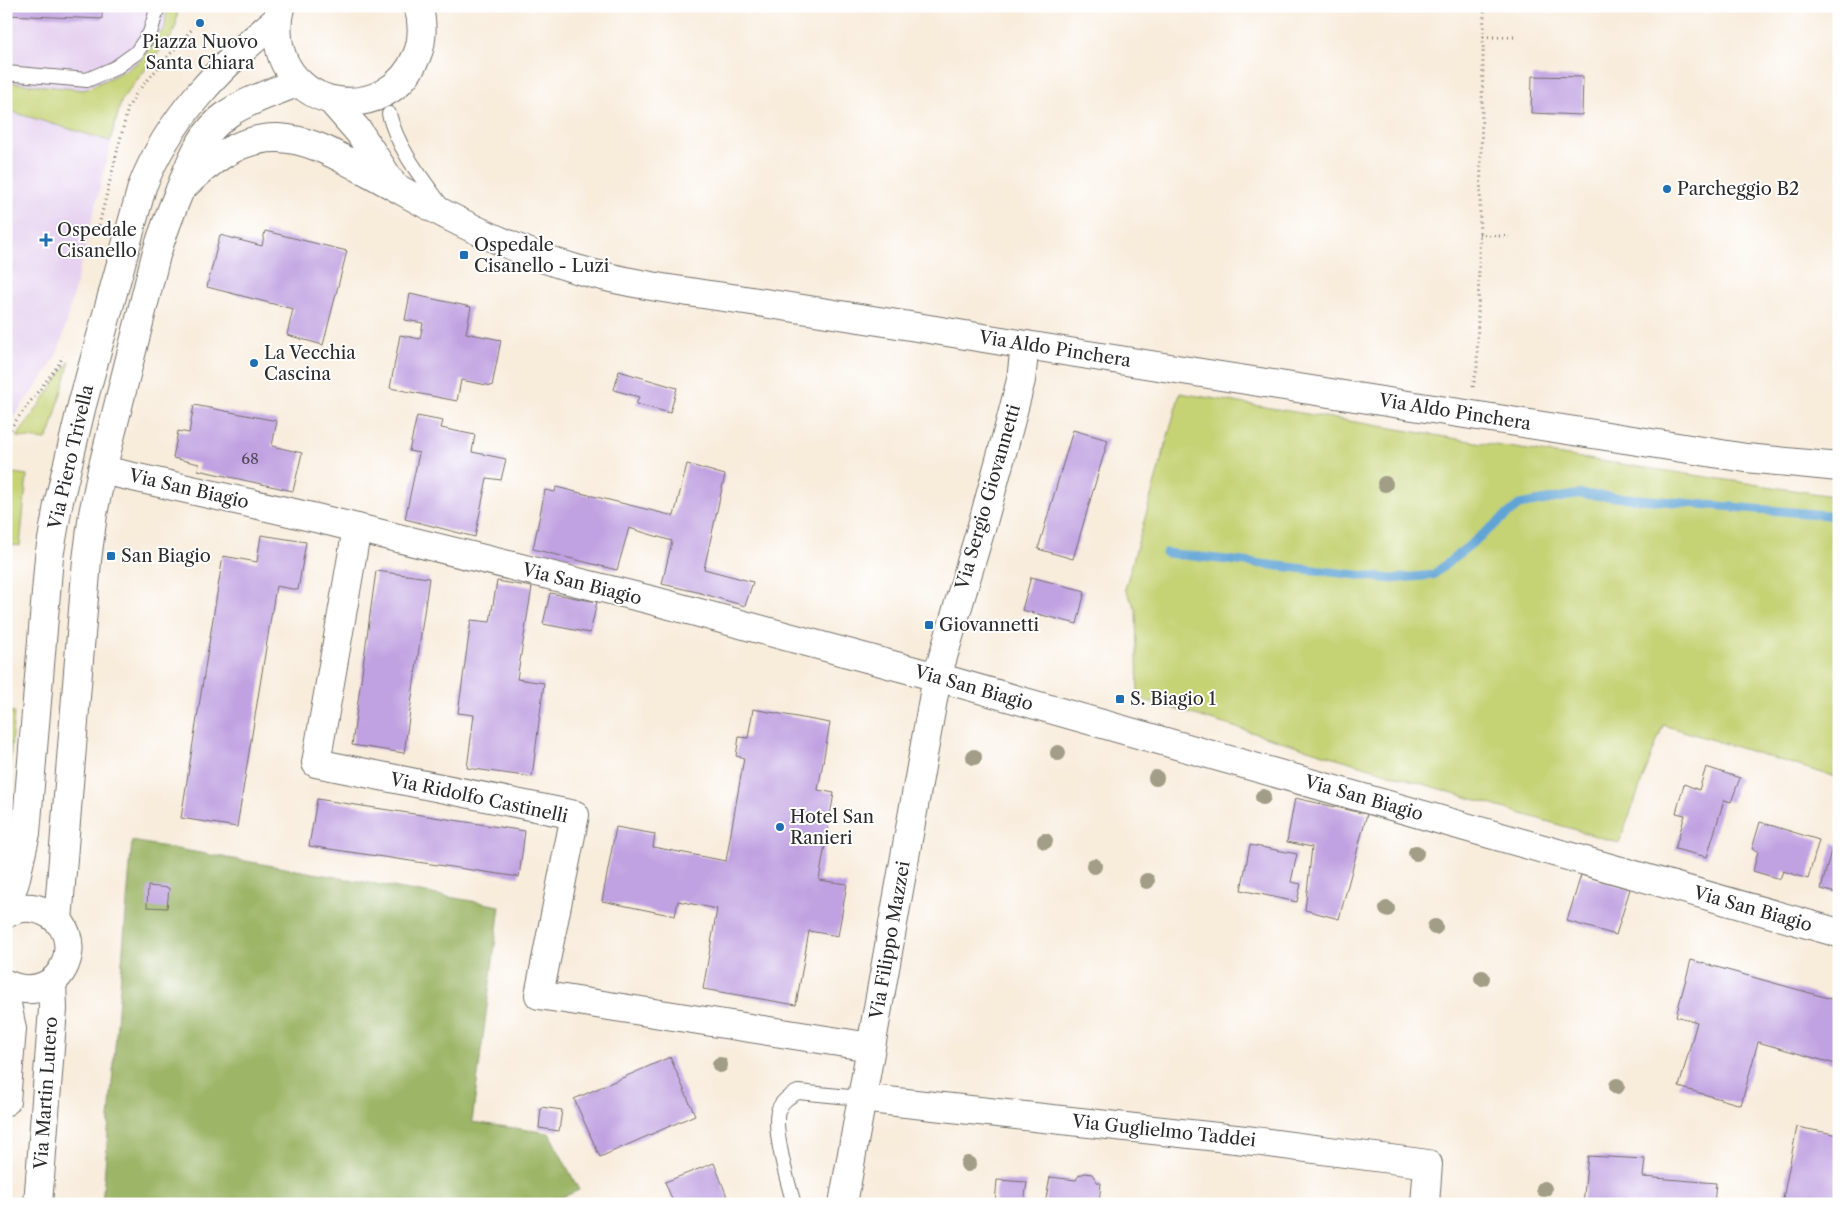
<svg xmlns="http://www.w3.org/2000/svg" width="1845" height="1210" viewBox="0 0 1845 1210" font-family="'Libre Caslon Text',serif">
  <rect width="100%" height="100%" fill="#fff"/>
  <filter id="ink" filterUnits="userSpaceOnUse"><feTurbulence type="fractalNoise" baseFrequency=".02" numOctaves="2"/><feDisplacementMap in="SourceGraphic" scale="10" xChannelSelector="R" yChannelSelector="G"/><feConvolveMatrix kernelMatrix="1 2 1 2 8 2 1 2 1" color-interpolation-filters="sRGB"/></filter>
  <filter id="wash" filterUnits="userSpaceOnUse"><feTurbulence type="fractalNoise" baseFrequency=".0096" numOctaves="4" result="noise"/><feDisplacementMap in="SourceGraphic" scale="20" xChannelSelector="R" yChannelSelector="G"/><feGaussianBlur stdDeviation="1.12" result="paint"/><feColorMatrix in="noise" values="0 0 0 0 0 0 0 0 0 0 0 0 0 0 0 0 0 1.4 0 .05"/><feComposite in="paint" operator="in"/></filter>
  <g filter="url(#wash)">
    <rect width="100%" height="100%" fill="#f8ecdb"/>
    <path fill="#e6d2f0" d="M 6,6 L 178,6 L 176,26 L 171,37 L 122,99 L 62,340 L 57,354 L 48,370 L 6,427 Z"/>
    <g fill="#c5d375" stroke="#787f50">
      <path d="M 167,6 L 178,6 L 176,26 L 171,37 L 122,99 L 110,141 L 6,110 L 6,82 L 84,90 L 116,75 L 139,62 L 165,27 Z"/>
      <path d="M 70,361 L 51,430 L 46,440 L 17,437 Z"/>
      <path d="M 1180,393 L 1482,443 L 1839,497 L 1839,778 L 1663,725 L 1619,843 L 1138,698 L 1136,609 L 1125,589 Z"/>
      <path d="M 6,472 L 27,475 L 20,546 L 6,544 Z"/>
      <path d="M 6,712 L 14,712 L 6,816 Z"/>
    </g>
    <path fill="#9cb566" stroke="#647048" d="M 132,841 L 500,906 L 472,1122 L 549,1133 L 579,1190 L 547,1204 L 102,1204 Z"/>
    <g fill="none" stroke-linecap="round" stroke-linejoin="round">
      <path stroke="#60a4d5" stroke-width="9" d="M 1166,553 L 1392,579 L 1433,575 L 1519,505 L 1580,494 L 1839,516"/>
    </g>
    <g id="blocks">
      <g fill="#c0a1e1">
        <path d="M 6,6 L 102,6 L 102,19 L 6,15 Z"/>
        <path d="M 1532,76 L 1583,77 L 1582,115 L 1531,113 Z"/>
        <path d="M 265,231 L 347,251 L 323,345 L 287,335 L 293,309 L 207,287 L 220,235 L 262,246 Z"/>
        <path d="M 410,294 L 471,307 L 466,333 L 501,340 L 492,386 L 461,380 L 457,401 L 390,388 L 400,335 L 420,339 L 423,323 L 405,320 Z"/>
        <path d="M 619,371 L 677,388 L 670,413 L 636,404 L 639,397 L 614,390 Z"/>
        <path d="M 194,405 L 277,421 L 272,446 L 302,453 L 293,491 L 198,470 L 199,464 L 173,458 L 178,431 L 189,433 Z"/>
        <path d="M 417,416 L 443,421 L 441,428 L 475,435 L 472,452 L 506,459 L 501,480 L 487,478 L 475,537 L 405,519 L 419,453 L 409,451 Z"/>
        <path d="M 1073,430 L 1108,440 L 1073,559 L 1038,549 Z"/>
        <path d="M 687,464 L 725,475 L 704,569 L 753,582 L 745,606 L 697,592 L 662,584 L 672,541 L 629,528 L 617,570 L 533,549 L 545,490 L 555,492 L 556,487 L 674,516 Z"/>
        <path d="M 261,535 L 306,542 L 298,590 L 276,586 L 237,827 L 181,818 L 223,556 L 257,562 Z"/>
        <path d="M 376,571 L 429,578 L 404,753 L 352,745 Z"/>
        <path d="M 1031,577 L 1085,591 L 1077,624 L 1022,610 Z"/>
        <path d="M 497,581 L 532,587 L 517,679 L 544,683 L 532,777 L 467,768 L 474,715 L 458,713 L 471,620 L 490,622 Z"/>
        <path d="M 550,593 L 597,602 L 590,633 L 543,624 Z"/>
        <path d="M 753,709 L 830,723 L 818,790 L 834,793 L 819,880 L 847,884 L 838,936 L 809,931 L 796,1005 L 703,989 L 717,909 L 678,901 L 675,916 L 602,901 L 616,827 L 655,834 L 653,847 L 726,861 L 744,758 L 736,756 L 739,737 L 748,738 Z"/>
        <path d="M 1706,767 L 1740,778 L 1731,802 L 1724,800 L 1707,857 L 1675,849 L 1685,815 L 1676,813 L 1684,784 L 1699,790 Z"/>
        <path d="M 1295,798 L 1367,814 L 1339,919 L 1305,910 L 1312,847 L 1287,842 Z"/>
        <path d="M 317,799 L 525,831 L 519,877 L 309,846 Z"/>
        <path d="M 1760,822 L 1819,840 L 1808,879 L 1783,871 L 1780,879 L 1753,871 L 1758,851 L 1752,849 Z"/>
        <path d="M 1833,843 L 1839,845 L 1839,894 L 1821,889 Z"/>
        <path d="M 1250,845 L 1297,854 L 1291,882 L 1301,884 L 1297,902 L 1241,890 Z"/>
        <path d="M 1581,875 L 1630,889 L 1616,935 L 1567,921 Z"/>
        <path d="M 148,886 L 169,888 L 167,908 L 147,907 Z"/>
        <path d="M 1691,960 L 1839,1001 L 1839,1065 L 1758,1042 L 1741,1105 L 1679,1087 L 1697,1022 L 1676,1016 Z"/>
        <path d="M 670,1057 L 695,1115 L 600,1157 L 574,1099 Z"/>
        <path d="M 541,1107 L 562,1110 L 559,1131 L 539,1128 Z"/>
        <path d="M 1797,1127 L 1839,1135 L 1839,1204 L 1782,1204 Z"/>
        <path d="M 1588,1156 L 1645,1159 L 1643,1177 L 1716,1183 L 1714,1204 L 1583,1204 Z"/>
        <path d="M 714,1163 L 730,1204 L 674,1204 L 665,1182 Z"/>
        <path d="M 1085,1173 L 1092,1174 L 1098,1183 L 1101,1183 L 1099,1204 L 1045,1204 L 1050,1177 L 1076,1180 L 1079,1175 Z"/>
        <path d="M 997,1180 L 1027,1182 L 1024,1204 L 995,1204 Z"/>
      </g>
    </g>
  </g>
  <g filter="url(#ink)">
    <use href="#blocks" fill-opacity="0" stroke="#736f69" stroke-width="1"/>
    <g fill="none" stroke-linecap="round" stroke-linejoin="round">
      <g stroke="#736f69" stroke-width="16">
        <g id="service">
          <path d="M 6,73 L 87,80 L 115,68 L 136,53 L 150,33 L 158,6"/>
          <path d="M 389,114 C 398,149 421,177 442,206"/>
          <path d="M 794,1204 C 788,1184 773,1130 778,1111 C 781,1102 789,1096 798,1092 L 860,1098"/>
        </g>
      </g>
      <g stroke="#736f69" stroke-width="30">
        <g id="minor">
          <path d="M 280,8 C 277,18 277,28 278,38 C 286,113 388,126 417,55 C 423,41 423,21 418,6"/>
          <path d="M 331,100 L 359,132 L 393,185"/>
          <path d="M 180,190 C 206,164 238,137 278,138 C 309,139 336,155 362,169 C 391,184 419,201 448,216 C 489,237 532,256 576,269 C 631,285 688,292 745,300 C 804,309 863,318 923,328 C 1197,374 1471,414 1746,458 L 1839,467"/>
          <path d="M 102,470 L 316,518 L 651,600 L 937,677 L 1839,933"/>
          <path d="M 357,528 L 316,763 L 575,815 L 539,995 L 871,1047"/>
          <path d="M 6,906 L 15,882 L 26,833 L 49,557 L 58,505 L 82,405 L 142,187 C 168,119 221,65 277,20"/>
          <path d="M 6,914 C 18,907 31,906 43,911 C 92,930 65,1010 6,984"/>
          <path d="M 58,921 L 87,560 L 93,514 L 102,470 L 156,255 C 163,232 171,211 180,190 C 191,160 201,132 229,113 C 248,100 277,91 299,82"/>
          <path d="M 6,999 L 12,1029 L 6,1101"/>
          <path d="M 860,1098 L 1254,1141 L 1428,1164 L 1425,1204"/>
          <path d="M 38,1204 L 53,1009 L 52,982"/>
          <path d="M 843,1204 L 937,677 L 983,522 L 1009,427 L 1021,380 L 1025,345"/>
        </g>
      </g>
      <g stroke="#736f69" stroke-width="3" stroke-dasharray="1 4" stroke-linecap="butt">
        <path d="M 1483,37 L 1515,37"/>
        <path d="M 99,225 L 128,108 L 137,92 L 193,28"/>
        <path d="M 1479,234 L 1509,237"/>
        <path d="M 1473,387 L 1477,368 L 1484,6"/>
        <path d="M 6,438 L 14,423 L 59,364 L 63,356"/>
      </g>
      <use href="#service" stroke="#fff" stroke-width="14"/>
      <use href="#minor" stroke="#fff" stroke-width="28"/>
    </g>
    <g fill="#a19d86">
      <circle cx="1385" cy="484" r="8"/>
      <circle cx="1058" cy="753" r="8"/>
      <circle cx="974" cy="757" r="8"/>
      <circle cx="1156" cy="778" r="8"/>
      <circle cx="1263" cy="797" r="8"/>
      <circle cx="1045" cy="841" r="8"/>
      <circle cx="1416" cy="853" r="8"/>
      <circle cx="1094" cy="866" r="8"/>
      <circle cx="1147" cy="881" r="8"/>
      <circle cx="1387" cy="909" r="8"/>
      <circle cx="1435" cy="927" r="8"/>
      <circle cx="1482" cy="978" r="8"/>
      <circle cx="720" cy="1065" r="8"/>
      <circle cx="1617" cy="1086" r="8"/>
      <circle cx="968" cy="1164" r="8"/>
      <circle cx="1544" cy="1189" r="8"/>
    </g>
  </g>
  <g fill="#1f6fb2" stroke="#fff" stroke-width="2">
    <circle cx="200" cy="23" r="5"/>
    <circle cx="1667" cy="189" r="5"/>
    <path d="M43.5 232.5h5v5h5v5h-5v5h-5v-5h-5v-5h5z"/>
    <rect x="459" y="250" width="10" height="10" rx="2.5"/>
    <circle cx="254" cy="363" r="5"/>
    <rect x="106" y="551" width="10" height="10" rx="2.5"/>
    <rect x="924" y="620" width="10" height="10" rx="2.5"/>
    <rect x="1115" y="694" width="10" height="10" rx="2.5"/>
    <circle cx="780" cy="827" r="5"/>
  </g>
  <g text-anchor="middle" dominant-baseline="central" stroke-width="4" stroke-linejoin="round" paint-order="stroke">
    <g font-size="15" fill="#504858">
      <text x="250" y="458">68</text>
    </g>
    <g font-size="18" fill="#2b2b2b" stroke="#fff" text-anchor="start">
      <text x="200" y="42" text-anchor="middle">Piazza Nuovo<tspan x="200" dy="21">Santa Chiara</tspan></text>
      <text x="1677" y="189">Parcheggio B2</text>
      <text x="57" y="230">Ospedale<tspan x="57" dy="21">Cisanello</tspan></text>
      <text x="474" y="245">Ospedale<tspan x="474" dy="21">Cisanello - Luzi</tspan></text>
      <text x="264" y="353">La Vecchia<tspan x="264" dy="21">Cascina</tspan></text>
      <text x="121" y="556">San Biagio</text>
      <text x="939" y="625">Giovannetti</text>
      <text x="1130" y="699">S. Biagio 1</text>
      <text x="790" y="817">Hotel San<tspan x="790" dy="21">Ranieri</tspan></text>
    </g>
    <g font-size="18" fill="#2b2b2b" stroke="#fff">
      <text transform="translate(1055 349) rotate(9)">Via Aldo Pinchera</text>
      <text transform="translate(1455 412) rotate(9)">Via Aldo Pinchera</text>
      <text transform="translate(71 457) rotate(-77)">Via Piero Trivella</text>
      <text transform="translate(189 489) rotate(13)">Via San Biagio</text>
      <text transform="translate(988 497) rotate(-74)">Via Sergio Giovannetti</text>
      <text transform="translate(582 584) rotate(14)">Via San Biagio</text>
      <text transform="translate(974 688) rotate(16)">Via San Biagio</text>
      <text transform="translate(479 798) rotate(12)">Via Ridolfo Castinelli</text>
      <text transform="translate(1364 798) rotate(16)">Via San Biagio</text>
      <text transform="translate(1753 909) rotate(16)">Via San Biagio</text>
      <text transform="translate(890 940) rotate(-80)">Via Filippo Mazzei</text>
      <text transform="translate(46 1093) rotate(-86)">Via Martin Lutero</text>
      <text transform="translate(1164 1131) rotate(6)">Via Guglielmo Taddei</text>
    </g>
  </g>
  <rect width="1845" height="1210" fill="none" stroke="#fff" stroke-width="25"/>
</svg>
